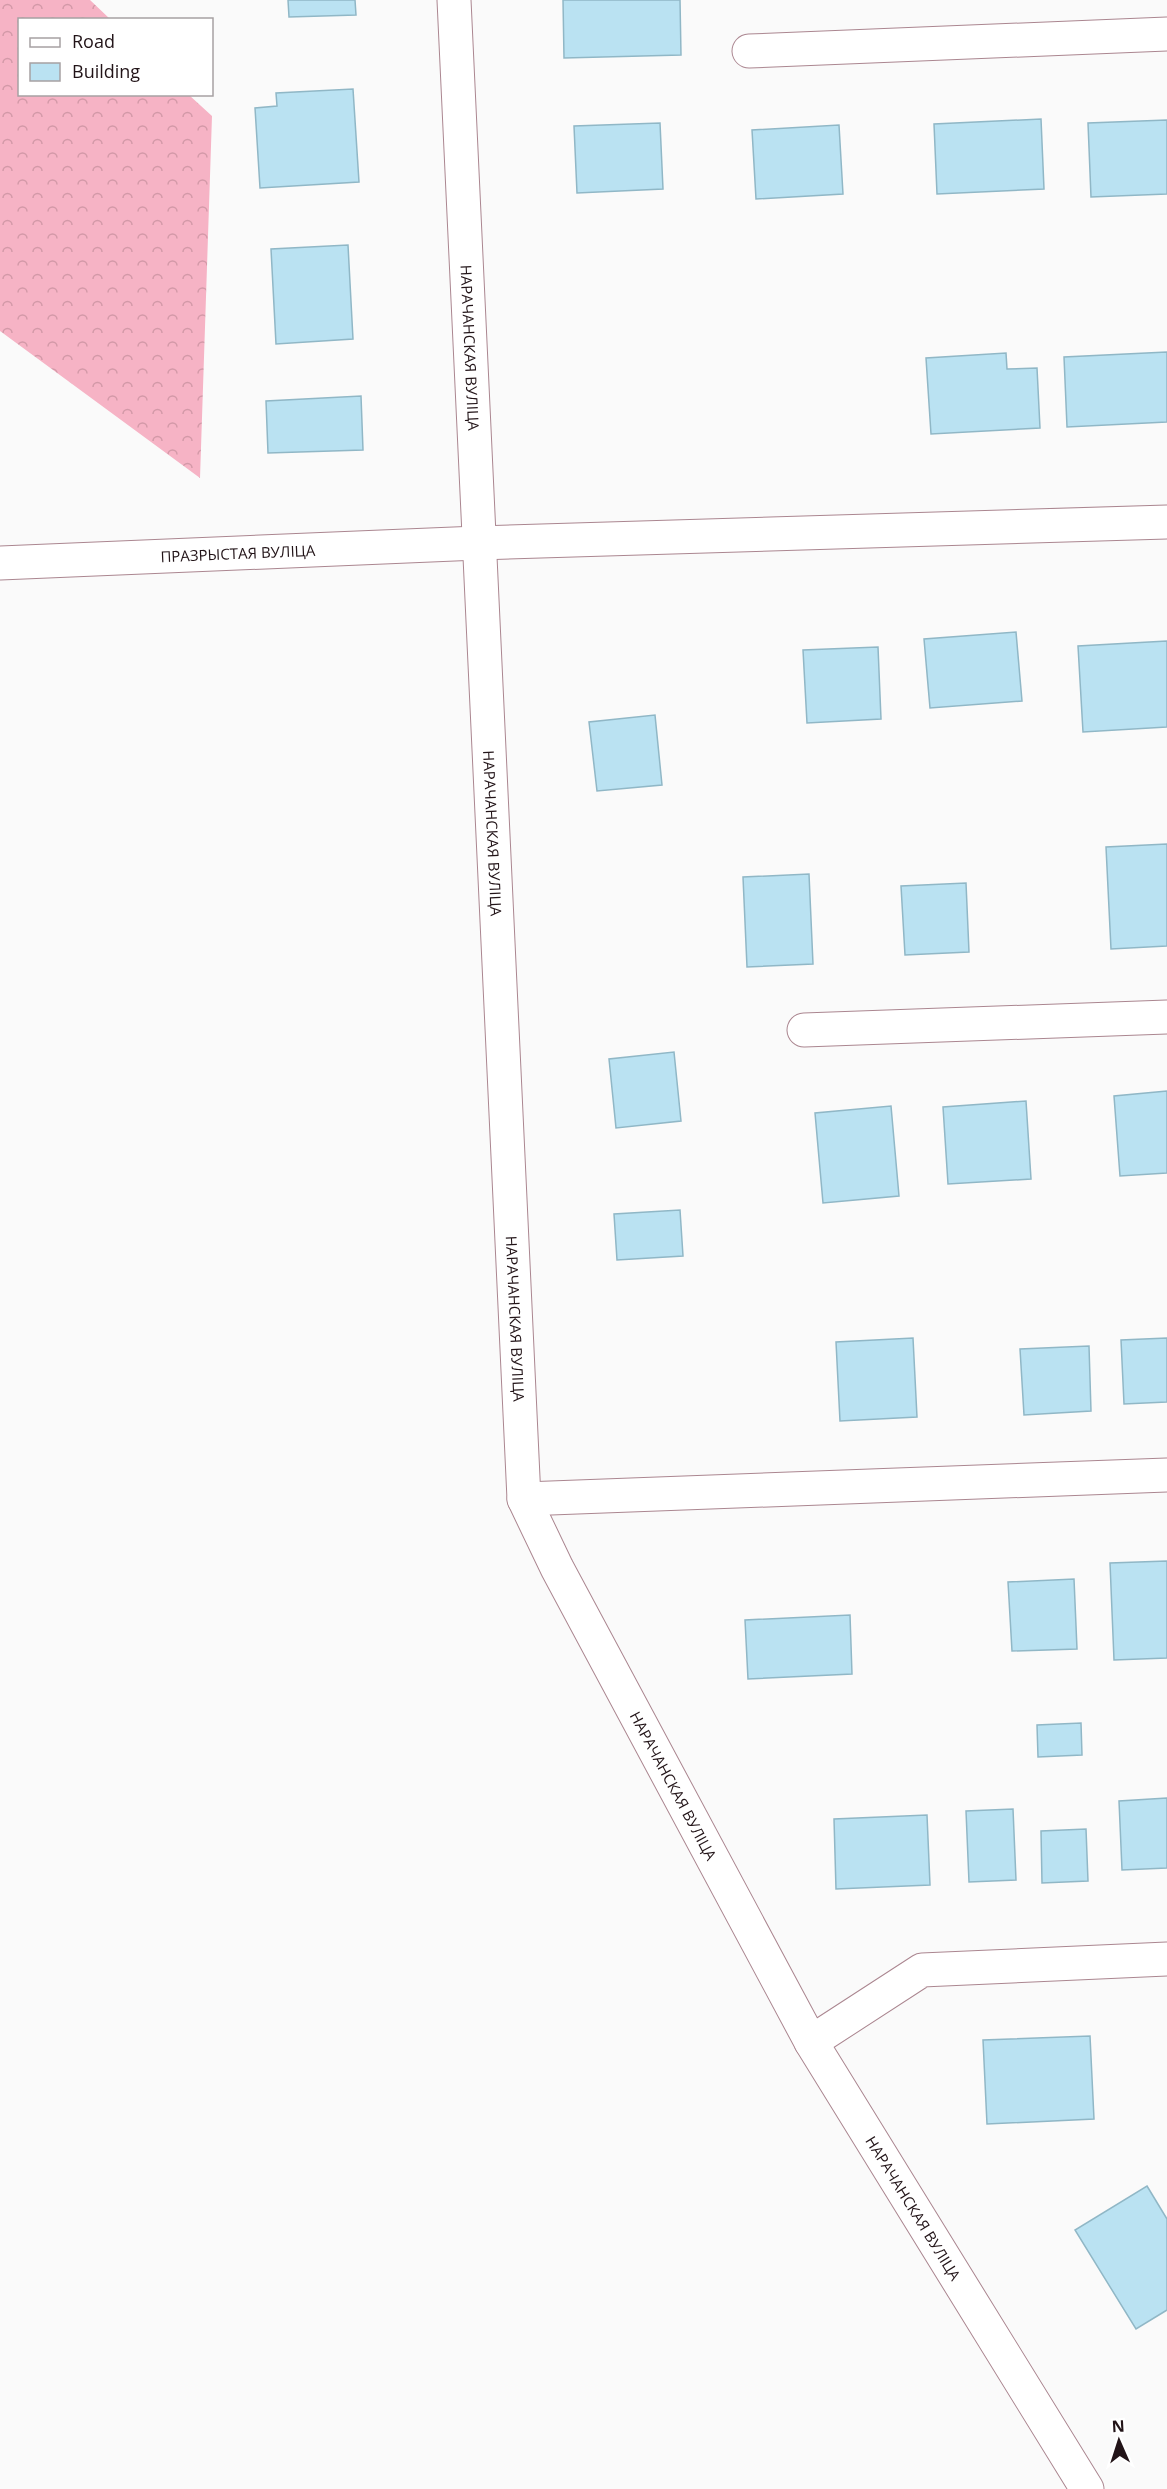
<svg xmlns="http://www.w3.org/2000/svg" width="1167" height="2489" viewBox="0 0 1167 2489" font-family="'Open Sans',sans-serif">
  <defs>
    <pattern id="forest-crowns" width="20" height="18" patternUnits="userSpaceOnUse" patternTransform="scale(1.5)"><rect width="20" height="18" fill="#f6b3c5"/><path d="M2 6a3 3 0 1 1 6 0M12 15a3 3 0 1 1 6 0" fill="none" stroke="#d399a8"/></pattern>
  </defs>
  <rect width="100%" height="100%" fill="#fafafa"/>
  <path fill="url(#forest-crowns)" d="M 0,0 L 90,0 L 110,19 L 20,20 L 20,94 L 189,95 L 212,116 L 200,478 L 0,331 Z"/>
  <g fill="#bae2f2" stroke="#90b7c6" stroke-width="1.5">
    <path d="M 288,0 L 355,0 L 356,15 L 289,17 Z"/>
    <path d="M 563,0 L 680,0 L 681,55 L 564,58 Z"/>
    <path d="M 353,89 L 359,182 L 260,188 L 255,108 L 277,106 L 276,93 Z"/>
    <path d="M 1041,119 L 1044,189 L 937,194 L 934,124 Z"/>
    <path d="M 1167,120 L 1167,194 L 1091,197 L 1088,123 Z"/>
    <path d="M 660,123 L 663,189 L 577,193 L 574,126 Z"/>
    <path d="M 839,125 L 843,194 L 756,199 L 752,130 Z"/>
    <path d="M 348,245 L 353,339 L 276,344 L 271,249 Z"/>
    <path d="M 1167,352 L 1167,422 L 1067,427 L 1064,357 Z"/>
    <path d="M 1006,353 L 1007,369 L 1037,368 L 1040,428 L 931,434 L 926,358 Z"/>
    <path d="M 361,396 L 363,450 L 268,453 L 266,401 Z"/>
    <path d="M 1016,632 L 1022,701 L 930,708 L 924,639 Z"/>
    <path d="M 1167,641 L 1167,727 L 1083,732 L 1078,646 Z"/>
    <path d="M 878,647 L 881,719 L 807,723 L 803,650 Z"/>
    <path d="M 655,715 L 662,785 L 597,791 L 589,722 Z"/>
    <path d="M 1167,844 L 1167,946 L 1111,949 L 1106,847 Z"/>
    <path d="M 809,874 L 813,964 L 747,967 L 743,877 Z"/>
    <path d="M 966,883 L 969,952 L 905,955 L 901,886 Z"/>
    <path d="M 674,1052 L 681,1121 L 616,1128 L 609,1059 Z"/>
    <path d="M 1167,1091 L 1167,1173 L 1120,1176 L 1114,1096 Z"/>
    <path d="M 1026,1101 L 1031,1179 L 948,1184 L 943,1107 Z"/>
    <path d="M 891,1106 L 899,1196 L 823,1203 L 815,1113 Z"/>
    <path d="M 680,1210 L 683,1256 L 617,1260 L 614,1214 Z"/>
    <path d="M 913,1338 L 917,1417 L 840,1421 L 836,1342 Z"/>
    <path d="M 1167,1338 L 1167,1402 L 1124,1404 L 1121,1340 Z"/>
    <path d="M 1089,1346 L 1091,1411 L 1024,1415 L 1020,1349 Z"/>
    <path d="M 1167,1561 L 1167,1658 L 1114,1660 L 1110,1563 Z"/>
    <path d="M 1074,1579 L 1077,1649 L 1012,1651 L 1008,1582 Z"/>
    <path d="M 850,1615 L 852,1674 L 748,1679 L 745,1620 Z"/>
    <path d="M 1081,1723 L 1082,1755 L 1038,1757 L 1037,1725 Z"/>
    <path d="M 1167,1798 L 1167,1868 L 1122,1870 L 1119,1801 Z"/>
    <path d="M 1013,1809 L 1016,1880 L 969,1882 L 966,1811 Z"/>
    <path d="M 927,1815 L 930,1885 L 836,1889 L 834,1819 Z"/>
    <path d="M 1086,1829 L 1088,1881 L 1042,1883 L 1041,1831 Z"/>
    <path d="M 1090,2036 L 1094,2119 L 987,2124 L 983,2040 Z"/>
    <path d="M 1147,2186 L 1167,2219 L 1167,2310 L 1136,2329 L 1075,2230 Z"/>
  </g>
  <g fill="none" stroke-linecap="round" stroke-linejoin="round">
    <g stroke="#ab8690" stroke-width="35">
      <g id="minor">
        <path id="s1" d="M 454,0 L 524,1499 L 557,1568 L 811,2042 L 1087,2489"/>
        <path d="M 749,51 L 1167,34"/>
        <path id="s2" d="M 0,563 L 478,543 L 1167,522"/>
        <path d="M 804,1030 L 1167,1017"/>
        <path d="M 524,1499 L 1167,1475"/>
        <path d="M 811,2042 L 922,1970 L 1167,1959"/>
      </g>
    </g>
    <use href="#minor" stroke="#fff" stroke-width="33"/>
  </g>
  <g text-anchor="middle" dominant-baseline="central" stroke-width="6" stroke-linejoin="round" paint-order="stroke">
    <g font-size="15" fill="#221418" stroke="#fff">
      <text stroke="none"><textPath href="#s1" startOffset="348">НАРАЧАНСКАЯ ВУЛІЦА</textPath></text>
      <text stroke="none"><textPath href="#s2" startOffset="238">ПРАЗРЫСТАЯ ВУЛІЦА</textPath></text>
      <text stroke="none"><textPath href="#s1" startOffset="834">НАРАЧАНСКАЯ ВУЛІЦА</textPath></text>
      <text stroke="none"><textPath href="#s1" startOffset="1320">НАРАЧАНСКАЯ ВУЛІЦА</textPath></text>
      <text stroke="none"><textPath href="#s1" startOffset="1824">НАРАЧАНСКАЯ ВУЛІЦА</textPath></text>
      <text stroke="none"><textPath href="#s1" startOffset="2310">НАРАЧАНСКАЯ ВУЛІЦА</textPath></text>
    </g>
  </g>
  <rect x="18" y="18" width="195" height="78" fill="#ffffff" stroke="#a7a1a3" stroke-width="1.5"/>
  <rect x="30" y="38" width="30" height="9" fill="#ffffff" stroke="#a7a1a3" stroke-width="1.5"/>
  <text x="72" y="48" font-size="18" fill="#221418">Road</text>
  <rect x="30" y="63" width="30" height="18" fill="#bae2f2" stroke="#a7a1a3" stroke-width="1.5"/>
  <text x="72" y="78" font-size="18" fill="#221418">Building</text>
  <g transform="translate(1119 2441) rotate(357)" stroke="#ffffff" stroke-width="4.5" paint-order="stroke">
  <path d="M0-4.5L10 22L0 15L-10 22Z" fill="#221418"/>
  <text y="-9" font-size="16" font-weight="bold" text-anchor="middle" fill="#221418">N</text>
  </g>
</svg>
